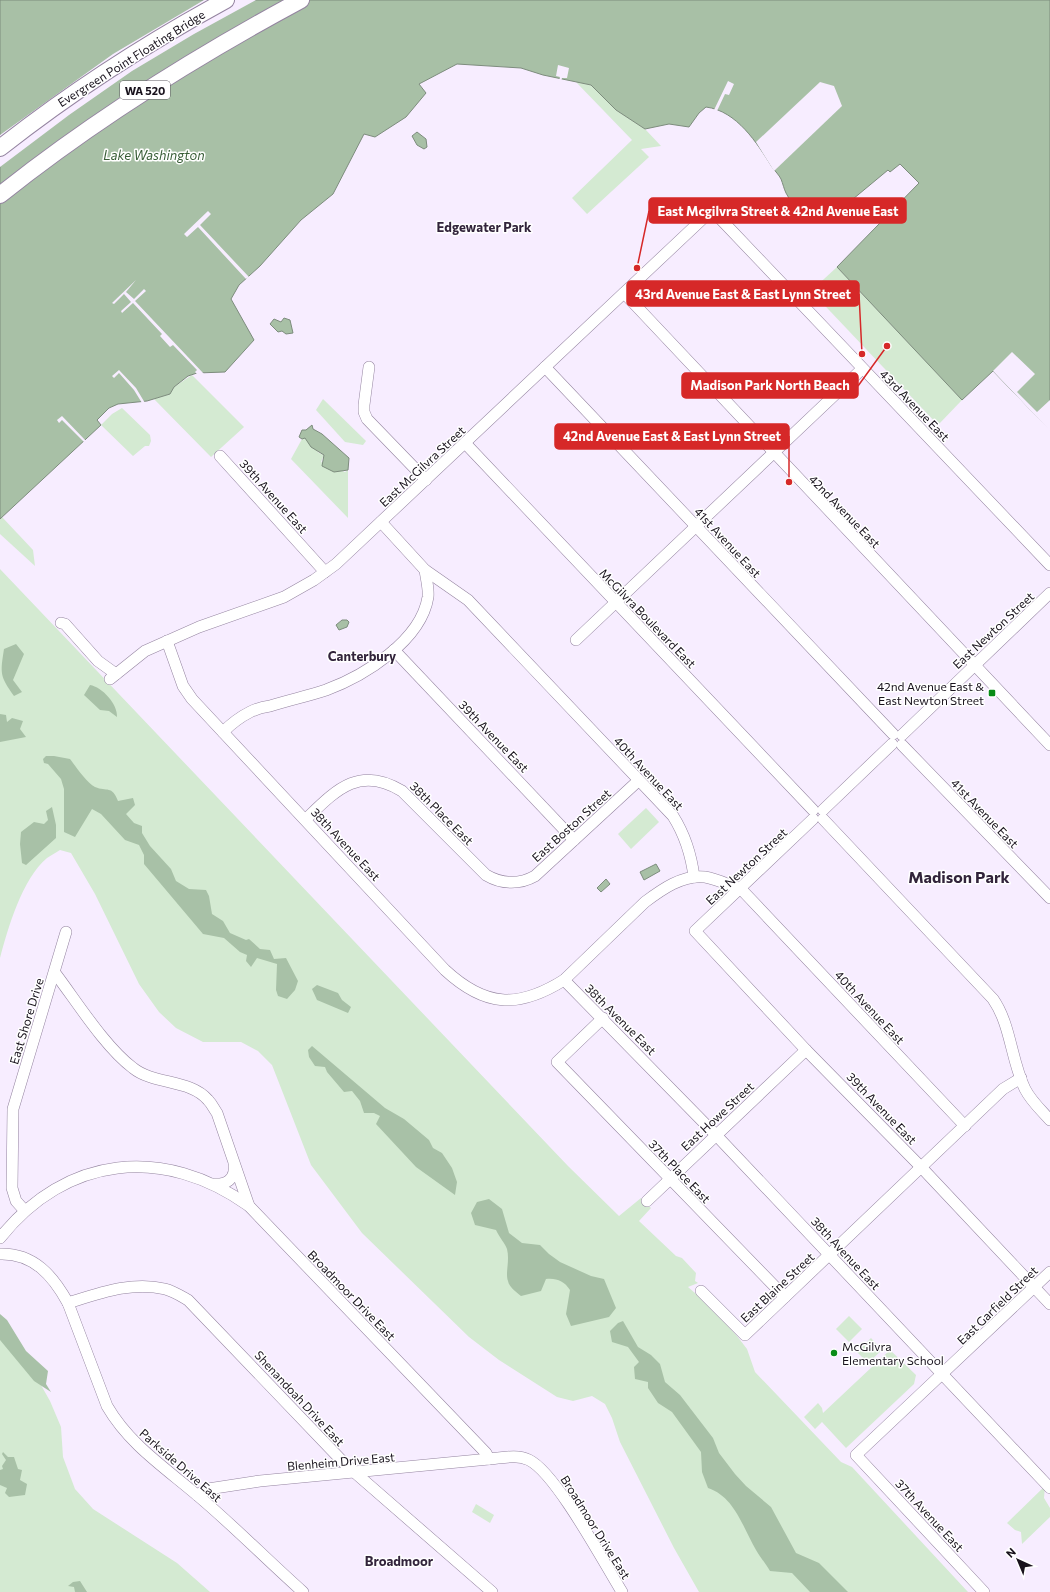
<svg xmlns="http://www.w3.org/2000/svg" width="1050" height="1592" viewBox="0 0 1050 1592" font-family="Commissioner,sans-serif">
  <rect width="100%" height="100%" fill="#f7edff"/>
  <g fill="#d4ead2">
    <path d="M 576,82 L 591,85 L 616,110 L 645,129 L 661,146 L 641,149 L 649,157 L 587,214 L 572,198 L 632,140 Z"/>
    <path d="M 837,267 L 962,400 L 938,425 L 811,291 Z"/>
    <path d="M 192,375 L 244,427 L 211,457 L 154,399 L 170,394 L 174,387 Z"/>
    <path d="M 323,399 L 366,441 L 363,445 L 345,442 L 316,410 Z"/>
    <path d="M 122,408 L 150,435 L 151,441 L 149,446 L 145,446 L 133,456 L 101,425 L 112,414 Z"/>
    <path d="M 305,437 L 319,453 L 324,455 L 321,462 L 345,472 L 348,470 L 348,518 L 291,459 L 302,439 Z"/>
    <path d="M 2,517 L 33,550 L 35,566 L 0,534 L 0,519 Z"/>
    <path d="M 0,569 L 568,1166 L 619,1216 L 641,1198 L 651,1208 L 639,1221 L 676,1256 L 682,1258 L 696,1273 L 695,1281 L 698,1283 L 688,1287 L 710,1306 L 737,1336 L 747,1349 L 755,1372 L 841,1462 L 852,1467 L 968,1592 L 699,1592 L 674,1548 L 620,1442 L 612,1418 L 605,1404 L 592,1396 L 573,1401 L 557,1397 L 499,1360 L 469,1337 L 362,1233 L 311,1165 L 272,1065 L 258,1051 L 241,1042 L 203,1042 L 176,1028 L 159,1012 L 139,984 L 95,894 L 71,853 L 60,850 C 56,853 51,855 47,858 C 22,879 8,928 0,958 Z"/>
    <path d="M 646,808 L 659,822 L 631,849 L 618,834 Z"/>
    <path d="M 849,1316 L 862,1329 L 849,1342 L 836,1329 Z"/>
    <path d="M 0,1333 L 33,1371 L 50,1401 L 61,1427 L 63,1457 L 75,1489 L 93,1509 L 177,1563 L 210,1592 L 0,1592 Z"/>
    <path d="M 871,1338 L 882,1350 L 868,1363 L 857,1352 Z"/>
    <path d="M 890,1350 L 916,1375 L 914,1384 L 846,1448 L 822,1422 L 815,1429 L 804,1417 L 818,1403 L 822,1408 L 823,1413 Z"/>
    <path d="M 1045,1486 L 1044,1498 L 1050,1508 L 1050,1517 L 1022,1544 L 1021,1532 L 1015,1530 L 1007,1523 Z"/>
    <path d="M 476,1504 L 494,1515 L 490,1523 L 472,1512 Z"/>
  </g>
  <g fill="#a8c1a7">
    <path d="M 16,644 L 24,654 L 13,680 L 22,692 L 14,696 C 0,676 0,674 4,649 Z"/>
    <path d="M 90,685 C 102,687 118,704 117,717 L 109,711 L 100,710 L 84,695 Z"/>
    <path d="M 0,714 L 6,715 L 7,722 L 12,718 L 23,721 L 20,729 L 26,737 L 0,742 Z"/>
    <path d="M 46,756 L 54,756 L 70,759 C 76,767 87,783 95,787 C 107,792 112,785 118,801 L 133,798 L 135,805 L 126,814 L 134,823 L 142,826 L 142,833 L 150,846 L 171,869 L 176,881 L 189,889 L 206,890 L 209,896 L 212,914 L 223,921 L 230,933 L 246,940 L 249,939 L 260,949 L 270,950 L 274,959 L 286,958 L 298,981 L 295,990 L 287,999 L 278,996 L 276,990 L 277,964 L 257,958 L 251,967 L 246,961 L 247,955 L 240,952 L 224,938 L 203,934 L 144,864 L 144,855 L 139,845 L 125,840 L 101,814 L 92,809 L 75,837 L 64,832 L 64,789 L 61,779 L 48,764 L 44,763 L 43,759 Z"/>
    <path d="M 52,807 L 56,825 L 56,838 L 26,865 L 22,863 L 20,844 L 21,832 L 34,822 L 44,824 L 48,820 L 46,811 Z"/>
    <path d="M 317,985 L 338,993 L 342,1000 L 351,1007 L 348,1013 L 317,1000 L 312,989 Z"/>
    <path d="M 312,1046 L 385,1108 L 404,1119 L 429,1140 L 433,1148 L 442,1153 L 452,1168 L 457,1182 L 455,1195 L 416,1167 L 376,1124 L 380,1116 L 374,1113 L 364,1113 L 360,1101 L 352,1091 L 344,1092 L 327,1072 L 325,1067 L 315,1066 L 309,1057 L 308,1050 Z"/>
    <path d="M 489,1199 L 502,1209 L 509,1233 L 522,1243 L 540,1245 L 549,1254 L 560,1262 L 591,1276 L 604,1279 L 616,1308 L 609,1317 L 571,1326 L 566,1314 L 570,1290 C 564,1281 557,1278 546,1279 L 541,1291 L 521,1296 C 516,1292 509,1287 508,1281 C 505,1273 510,1261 507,1249 C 505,1243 499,1237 496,1230 L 475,1225 L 471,1213 L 477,1202 Z"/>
    <path d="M 0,1314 L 7,1320 L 26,1351 L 48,1371 L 46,1384 L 51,1392 L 34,1381 L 0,1340 Z"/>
    <path d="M 623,1321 L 638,1347 L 651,1355 L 660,1364 L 665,1382 L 680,1395 L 713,1438 L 719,1453 L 735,1474 L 746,1486 L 771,1507 L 796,1553 L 819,1563 L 848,1592 L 810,1592 L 792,1573 L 770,1571 C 766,1564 760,1557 756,1550 C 743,1528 735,1497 708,1488 L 702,1472 L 701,1452 L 672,1412 L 658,1403 L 648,1388 L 648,1382 L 635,1379 L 634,1367 L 639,1362 L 628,1347 L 612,1342 L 610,1331 L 618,1323 Z"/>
    <path d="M 3,1452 L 8,1457 L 14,1457 L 18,1469 L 22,1470 L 20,1480 L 27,1484 L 25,1495 L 9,1497 L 5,1493 L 7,1488 L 0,1485 L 0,1470 L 3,1469 L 2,1466 L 6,1460 L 2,1454 Z"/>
    <path d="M 80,1581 L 87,1592 L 75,1592 L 74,1587 L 68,1586 L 73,1582 Z"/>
  </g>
  <g fill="#a8c0a6" stroke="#7d8c7d">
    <path d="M 0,0 L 1050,0 L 1050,430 L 993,371 L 962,400 L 837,267 L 919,183 L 900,164 L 890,172 L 888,170 L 847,204 L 842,198 L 824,216 C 809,215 793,208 786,193 C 784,189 783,184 781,179 C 779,175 775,171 772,167 C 757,143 737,111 706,107 L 699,113 L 689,127 L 669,124 L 645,129 L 616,110 L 591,85 L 543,75 L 521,68 L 457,64 L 419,84 L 426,93 L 406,117 L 375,137 L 364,134 L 333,194 L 301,220 L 260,266 L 239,285 L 231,299 L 254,340 L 225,372 L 197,373 L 188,376 L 174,387 L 170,394 L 147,401 L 118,404 L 109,408 L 97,420 L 101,425 L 0,519 Z"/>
    <path d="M 417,132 L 426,139 L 427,147 L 424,149 L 417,145 L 412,136 Z"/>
    <path d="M 284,318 L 290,320 L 293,333 L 286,334 L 282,331 L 278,332 L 270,324 L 274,319 L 281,322 Z"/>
    <path d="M 312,425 L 313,429 L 322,434 L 349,458 L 348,470 L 334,472 L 322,466 L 324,455 L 311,447 L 305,438 L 302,439 L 299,437 L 302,430 L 306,430 Z"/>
    <path d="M 342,620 L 347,620 L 349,622 L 347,627 L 339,630 L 336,625 Z"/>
    <path d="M 656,864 L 660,871 L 644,880 L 640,872 Z"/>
    <path d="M 606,879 L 610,884 L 601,892 L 597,888 Z"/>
  </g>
  <g fill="#f7edff">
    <path d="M 204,0 L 256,0 L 194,34 L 132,71 L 69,115 L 0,167 L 0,135 L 113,54 Z"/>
    <path d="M 558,65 L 569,68 L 567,78 L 562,78 L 561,81 L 559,81 L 560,77 L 556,76 Z"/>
    <path d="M 728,81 L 734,84 L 729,95 L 725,94 L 717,111 L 714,110 Z"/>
    <path d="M 820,82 L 834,86 L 842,106 L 774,171 L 756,142 Z"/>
    <path d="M 208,211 L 211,214 L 200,225 L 249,277 L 246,279 L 198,227 L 187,237 L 184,234 Z"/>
    <path d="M 136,280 L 126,292 L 134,299 L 144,289 L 146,291 L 135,301 L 204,374 L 198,375 L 195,372 L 197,370 L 173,345 L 170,347 L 160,336 L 162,334 L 133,303 L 122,313 L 121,311 L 131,302 L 124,294 L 114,304 L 112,303 Z"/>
    <path d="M 1012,352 L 1035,374 L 1017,392 L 1037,412 L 1050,400 L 1050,431 L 993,371 Z"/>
    <path d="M 119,370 L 136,388 L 145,403 L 142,403 L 134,390 L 119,373 L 114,378 L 112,376 Z"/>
    <path d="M 62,416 L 87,442 L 85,443 L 62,420 L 59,423 L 57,420 Z"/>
  </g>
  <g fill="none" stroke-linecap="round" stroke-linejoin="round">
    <g stroke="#9484a0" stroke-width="12">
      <g id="minor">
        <path d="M 624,293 L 1050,745"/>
        <path d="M 369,367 L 364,405 L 364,412 L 367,419 L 426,480"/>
        <path d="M 545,367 L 893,734"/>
        <path d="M 465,443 L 813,810"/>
        <path d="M 220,456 L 325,572"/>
        <path d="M 381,522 L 425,570 L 468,600 L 673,816 C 685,835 691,853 694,877"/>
        <path d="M 61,623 L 65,624 L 98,661 L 116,674"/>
        <path d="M 576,640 L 862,369"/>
        <path d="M 167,641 L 183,686 L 192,699 L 445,970 C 485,1007 518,1009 564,980 L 716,1135 L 1050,1488"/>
        <path d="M 394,650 L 574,840"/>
        <path d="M 110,679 L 145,651 L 199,627 L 284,597 L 314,580 L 336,564 L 712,210 L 1050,565"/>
        <path d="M 223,732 C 231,724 240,717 250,712 C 256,709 263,707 270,706 C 289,700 308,696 326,690 C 364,676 421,641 428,597 C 429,589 426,578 425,570"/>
        <path d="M 902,735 L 1050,593"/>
        <path d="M 902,745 L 1050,898"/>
        <path d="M 823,810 L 892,744"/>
        <path d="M 306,819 C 336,790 359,765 402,791 L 486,875 C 501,884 519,885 535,876 L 638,781"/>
        <path d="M 813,819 L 695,931 L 806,1050 L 921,1167 L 1050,1304"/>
        <path d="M 823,819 L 993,999 C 1011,1025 1011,1060 1025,1089 C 1031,1101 1041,1110 1050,1120"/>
        <path d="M 55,973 C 77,1002 105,1047 133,1068 C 154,1085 190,1079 208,1100 C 212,1104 214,1109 217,1113 L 249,1206"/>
        <path d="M 564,980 L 645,902 C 661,890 683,874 705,877 C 717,879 729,885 741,889 L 965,1126"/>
        <path d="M 603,1018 L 557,1062 L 785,1297"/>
        <path d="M 214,1184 C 226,1185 236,1179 234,1165"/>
        <path d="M 647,1201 L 806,1050"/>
        <path d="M 25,1211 L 16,1201 L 12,1188 L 13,1109 L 66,932"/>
        <path d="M 0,1238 C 66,1155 164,1145 249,1206 L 486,1453 L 489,1459 C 502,1458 517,1454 529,1460 C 556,1473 604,1563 622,1592"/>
        <path d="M 0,1254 C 34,1253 53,1276 68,1303 L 107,1406 C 129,1444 164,1467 197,1495 C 234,1526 267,1560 303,1592"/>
        <path d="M 701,1291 L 745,1335 L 1003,1089 L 1021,1078"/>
        <path d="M 68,1303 C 100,1293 132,1281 165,1289 C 173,1291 181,1296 188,1300 L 345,1464 L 492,1592"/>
        <path d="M 197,1495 L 208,1489 L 260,1481 L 489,1459"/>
        <path d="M 984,1592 L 856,1455 L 1050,1272"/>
      </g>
    </g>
    <g stroke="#9484a0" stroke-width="18">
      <g id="highway">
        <path d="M 0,148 C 71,92 147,43 226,0"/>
        <path d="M 0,195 C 94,120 195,57 301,0"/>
      </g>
    </g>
    <use href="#minor" stroke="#fff" stroke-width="11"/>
    <use href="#highway" stroke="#fff" stroke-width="16"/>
  </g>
  <g fill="#098c17" stroke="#fff" stroke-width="1.5">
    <rect x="988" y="689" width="8" height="8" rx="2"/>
    <circle cx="834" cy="1353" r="4"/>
  </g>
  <g text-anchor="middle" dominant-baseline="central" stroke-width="3" stroke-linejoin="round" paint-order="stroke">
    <rect fill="#fff" stroke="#5d5960" stroke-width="1" x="120" y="81" width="50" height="18" rx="3"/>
    <g font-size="11" font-weight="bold" fill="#18121c">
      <text x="145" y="90">WA 520</text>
    </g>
    <g font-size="12" fill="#18121c" stroke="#fff">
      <text transform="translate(131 58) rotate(-32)">Evergreen Point Floating Bridge</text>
      <text transform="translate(915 405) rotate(46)">43rd Avenue East</text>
      <text transform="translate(422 466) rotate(-43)">East McGilvra Street</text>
      <text transform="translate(274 496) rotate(48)">39th Avenue East</text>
      <text transform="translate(845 511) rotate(46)">42nd Avenue East</text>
      <text transform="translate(728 542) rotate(47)">41st Avenue East</text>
      <text transform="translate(648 618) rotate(46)">McGilvra Boulevard East</text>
      <text transform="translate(993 630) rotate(-43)">East Newton Street</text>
      <text transform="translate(494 736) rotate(46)">39th Avenue East</text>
      <text transform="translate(649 773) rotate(47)">40th Avenue East</text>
      <text transform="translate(442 813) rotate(45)">38th Place East</text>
      <text transform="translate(985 813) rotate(46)">41st Avenue East</text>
      <text transform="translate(571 825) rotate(-42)">East Boston Street</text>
      <text transform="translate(346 844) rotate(47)">38th Avenue East</text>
      <text transform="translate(746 866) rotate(-43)">East Newton Street</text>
      <text transform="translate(870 1007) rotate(47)">40th Avenue East</text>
      <text transform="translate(621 1019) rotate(45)">38th Avenue East</text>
      <text transform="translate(26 1021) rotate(-73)">East Shore Drive</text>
      <text transform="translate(882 1108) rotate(46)">39th Avenue East</text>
      <text transform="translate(717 1116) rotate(-43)">East Howe Street</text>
      <text transform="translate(680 1171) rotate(46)">37th Place East</text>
      <text transform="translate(846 1253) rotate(47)">38th Avenue East</text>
      <text transform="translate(777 1287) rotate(-43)">East Blaine Street</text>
      <text transform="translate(352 1295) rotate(46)">Broadmoor Drive East</text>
      <text transform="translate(997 1305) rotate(-44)">East Garfield Street</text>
      <text transform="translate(300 1398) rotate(47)">Shenandoah Drive East</text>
      <text transform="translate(341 1461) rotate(-5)">Blenheim Drive East</text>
      <text transform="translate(181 1465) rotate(41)">Parkside Drive East</text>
      <text transform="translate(930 1515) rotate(47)">37th Avenue East</text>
      <text transform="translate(596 1527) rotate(58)">Broadmoor Drive East</text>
    </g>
    <g font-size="12" fill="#18121c" stroke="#fff" text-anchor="end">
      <text x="984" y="686">42nd Avenue East &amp;<tspan x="984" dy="14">East Newton Street</tspan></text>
      <text x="842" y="1346" text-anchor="start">McGilvra<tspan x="842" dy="14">Elementary School</tspan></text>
    </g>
    <g font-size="13" font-style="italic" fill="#395e37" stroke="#fff">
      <text x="154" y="155">Lake Washington</text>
    </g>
    <g font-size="13" font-weight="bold" fill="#32243b" stroke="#fff">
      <text x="484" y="227">Edgewater Park</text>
      <text x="362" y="656">Canterbury</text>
      <text x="399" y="1561">Broadmoor</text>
    </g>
    <g font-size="16" font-weight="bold" fill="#32243b" stroke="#fff">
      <text x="959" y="876">Madison Park</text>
    </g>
  </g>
  <path fill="none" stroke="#d62828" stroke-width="1.5" d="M637 268L649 211M862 354L859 294M887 346L858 386M789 482L789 436"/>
  <g fill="#d62828" stroke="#fff" stroke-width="1.5">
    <circle cx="637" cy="268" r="4"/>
    <circle cx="862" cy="354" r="4"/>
    <circle cx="887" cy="346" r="4"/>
    <circle cx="789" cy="482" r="4"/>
  </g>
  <g fill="#d62828" stroke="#d62828" stroke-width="1.5">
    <rect x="649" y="198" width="257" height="25" rx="4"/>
    <rect x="627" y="281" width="232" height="25" rx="4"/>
    <rect x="682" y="373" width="176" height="25" rx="4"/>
    <rect x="555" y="424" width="234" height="25" rx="4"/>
  </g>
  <g font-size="13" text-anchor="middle" font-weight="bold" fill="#fff">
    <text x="778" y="216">East Mcgilvra Street &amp; 42nd Avenue East</text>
    <text x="743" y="299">43rd Avenue East &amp; East Lynn Street</text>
    <text x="770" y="390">Madison Park North Beach</text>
    <text x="672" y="441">42nd Avenue East &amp; East Lynn Street</text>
  </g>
  <g transform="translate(1018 1560) rotate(316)" stroke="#ffffff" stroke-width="3" paint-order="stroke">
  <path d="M0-3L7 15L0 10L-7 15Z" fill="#18121c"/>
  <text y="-6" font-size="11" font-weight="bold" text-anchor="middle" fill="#18121c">N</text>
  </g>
</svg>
